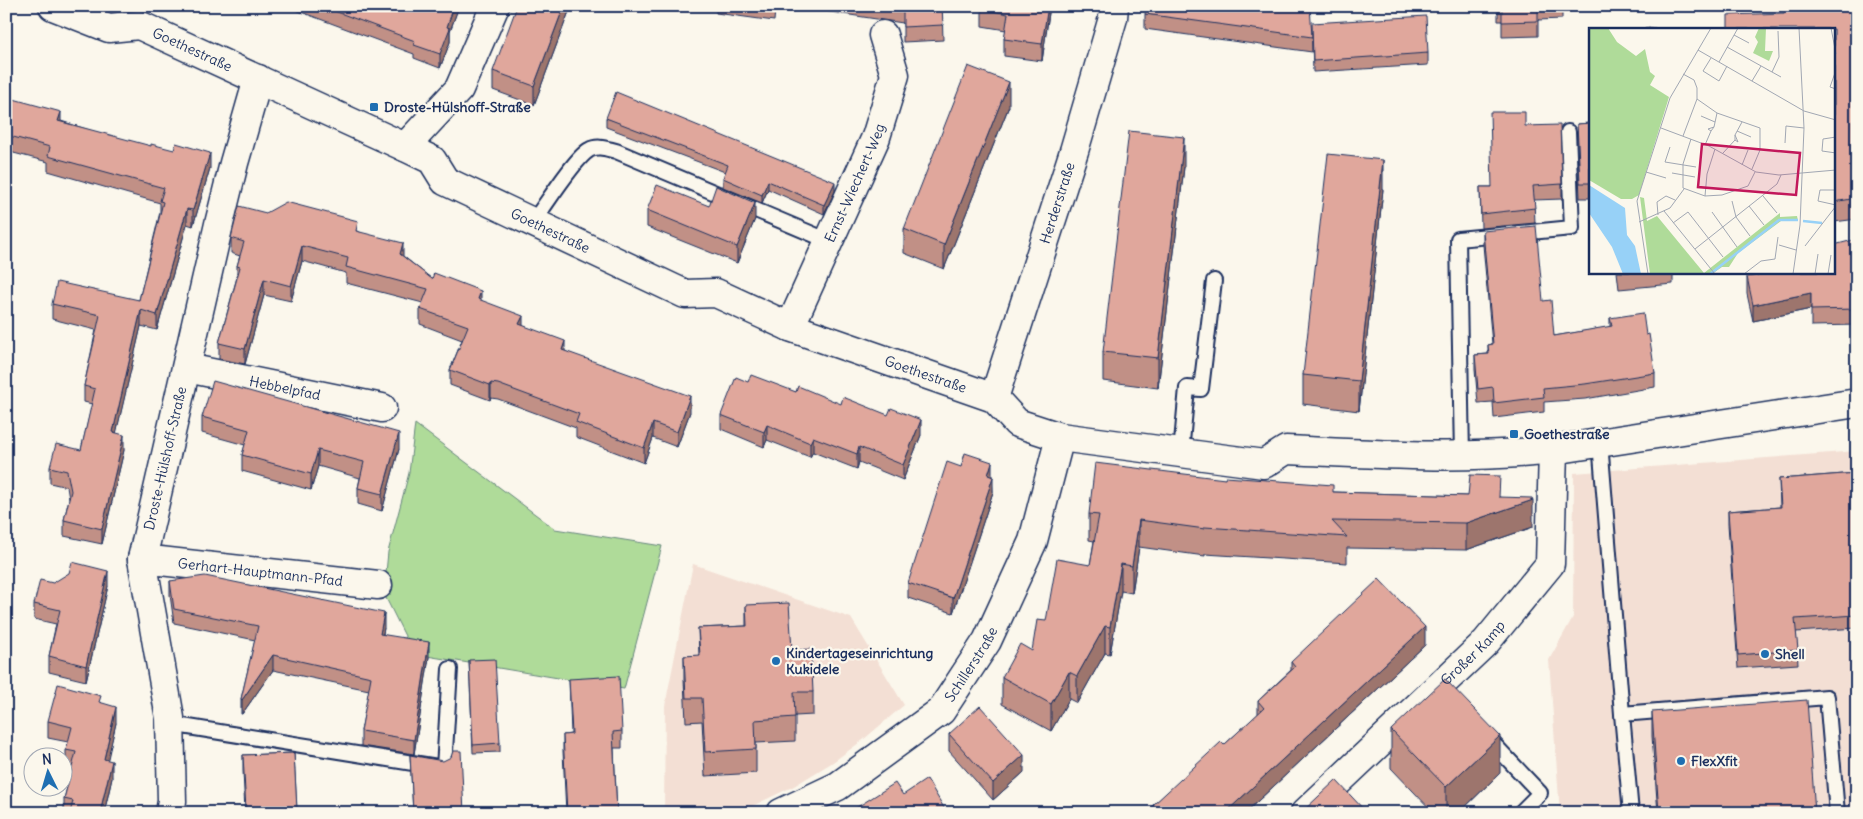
<svg xmlns="http://www.w3.org/2000/svg" width="1863" height="819" viewBox="0 0 1863 819" font-family="Delius,sans-serif">
  <rect width="100%" height="100%" fill="#fbf7ec"/>
  <filter id="ink" filterUnits="userSpaceOnUse"><feTurbulence type="fractalNoise" baseFrequency=".02" numOctaves="2"/><feDisplacementMap in="SourceGraphic" scale="10" xChannelSelector="R" yChannelSelector="G"/><feConvolveMatrix kernelMatrix="1 2 1 2 8 2 1 2 1" color-interpolation-filters="sRGB"/></filter>
  <g filter="url(#ink)">
    <g fill="#f3dfd4">
      <path d="M 1857,451 L 1857,813 L 1560,813 L 1549,660 L 1573,617 L 1574,473 Z"/>
      <path d="M 693,564 L 851,618 L 904,705 L 863,740 L 833,762 L 794,786 L 740,812 L 664,813 L 665,706 Z"/>
    </g>
    <path fill="#afdb99" stroke="#65857c" d="M 415,424 L 555,529 L 662,546 L 624,689 L 403,652 L 405,636 L 384,594 L 388,552 L 409,473 Z"/>
    <g fill="none" stroke-linecap="round" stroke-linejoin="round">
      <g stroke="#1b2f5e" stroke-width="18">
        <g id="lane">
          <path d="M 533,222 C 545,206 574,159 589,150 C 598,145 607,149 616,151 L 829,241"/>
          <path d="M 1600,442 L 1622,714 L 1827,697 L 1837,813"/>
          <path d="M 1181,453 L 1187,388 L 1201,389 L 1214,281"/>
          <path d="M 1462,456 L 1458,239 L 1572,228 L 1568,132"/>
          <path d="M 1622,714 L 1631,813"/>
          <path d="M 170,724 L 444,768 L 450,669"/>
          <path d="M 1488,738 L 1540,793 L 1520,813"/>
        </g>
      </g>
      <g stroke="#1b2f5e" stroke-width="31">
        <g id="street">
          <path id="s1" d="M 53,6 L 109,28 L 139,25 L 405,147 L 432,160 L 445,181 L 685,294 L 716,293 L 790,327 L 994,398 L 1017,423 L 1060,437 L 1264,464 L 1286,450 C 1375,454 1464,460 1553,450 L 1857,403"/>
          <path d="M 405,147 L 459,89 L 495,6"/>
          <path id="s2" d="M 790,327 L 876,137 L 895,75 L 883,35"/>
          <path id="s3" d="M 187,368 L 382,408"/>
          <path id="s4" d="M 994,398 L 1074,151 L 1113,18 L 1114,6"/>
          <path id="s5" d="M 142,559 L 378,585"/>
          <path id="s6" d="M 170,813 L 172,801 L 170,718 L 142,559 L 219,224 L 234,163 L 258,79"/>
          <path id="s7" d="M 781,813 L 838,786 L 941,711 L 987,641 L 1033,541 L 1060,437"/>
          <path id="s8" d="M 1305,813 L 1486,642 L 1550,564 L 1553,450"/>
        </g>
      </g>
      <use href="#lane" stroke="#fbf7ec" stroke-width="14"/>
      <use href="#street" stroke="#fbf7ec" stroke-width="28"/>
    </g>
    <g fill="#c19086" stroke="#1b2f5e">
      <path d="M 285,6 L 459,6 L 450,31 L 450,42 L 440,68 L 414,58 L 414,54 Z"/>
      <path d="M 571,6 L 534,105 L 493,90 L 493,71 Z"/>
      <path d="M 716,6 L 942,6 L 943,40 L 903,42 L 903,23 L 797,7 L 797,8 L 775,10 L 774,21 L 716,13 Z"/>
      <path d="M 982,6 L 1050,6 L 1042,61 L 1004,56 L 1004,39 L 1006,30 L 982,26 Z"/>
      <path d="M 1498,6 L 1562,6 L 1562,19 L 1538,20 L 1538,36 L 1502,37 L 1502,21 L 1498,21 Z"/>
      <path d="M 1857,6 L 1857,219 L 1834,222 L 1834,29 L 1784,13 Z"/>
      <path d="M 1145,14 L 1312,33 L 1428,53 L 1428,65 L 1313,72 L 1312,41 L 1312,52 L 1145,29 Z"/>
      <path d="M 6,97 L 61,121 L 210,168 L 193,226 L 187,224 L 157,330 L 141,326 L 116,433 L 124,450 L 102,544 L 64,536 L 64,520 L 69,499 L 67,487 L 50,483 L 50,467 L 81,450 L 92,404 L 84,402 L 84,386 L 96,330 L 52,319 L 52,304 L 139,300 L 160,212 L 160,203 L 48,171 L 48,162 L 6,151 Z"/>
      <path d="M 1009,106 L 944,269 L 904,253 L 904,229 Z"/>
      <path d="M 606,118 L 835,191 L 824,214 L 768,189 L 762,203 L 723,187 L 723,178 L 725,172 L 606,127 Z"/>
      <path d="M 1590,123 L 1590,198 L 1580,198 L 1577,124 Z"/>
      <path d="M 1525,126 L 1562,184 L 1562,199 L 1534,200 L 1535,223 L 1481,228 L 1480,187 L 1492,187 Z"/>
      <path d="M 1184,167 L 1158,388 L 1103,381 L 1103,352 Z"/>
      <path d="M 1383,189 L 1359,411 L 1303,404 L 1303,375 Z"/>
      <path d="M 709,206 L 755,219 L 737,263 L 647,227 L 647,210 Z"/>
      <path d="M 266,213 L 358,231 L 403,256 L 432,279 L 481,300 L 565,351 L 690,412 L 677,447 L 653,438 L 644,463 L 576,437 L 576,428 L 498,399 L 491,398 L 490,400 L 450,385 L 450,370 L 462,340 L 420,324 L 420,309 L 423,303 L 346,283 L 346,273 L 302,261 L 291,301 L 264,295 L 245,364 L 219,359 L 219,343 L 237,277 L 237,266 L 240,256 L 231,253 L 231,238 Z"/>
      <path d="M 1483,231 L 1543,301 L 1554,336 L 1610,327 L 1610,318 L 1646,335 L 1655,373 L 1655,387 L 1585,399 L 1544,402 L 1544,412 L 1494,418 L 1493,402 L 1478,403 L 1475,370 L 1475,355 L 1488,354 L 1488,345 L 1492,344 L 1483,245 Z"/>
      <path d="M 1857,239 L 1857,325 L 1811,326 L 1811,309 L 1753,321 L 1747,294 L 1747,277 L 1762,275 L 1762,272 L 1834,272 Z"/>
      <path d="M 1617,272 L 1673,272 L 1673,284 L 1619,289 Z"/>
      <path d="M 748,382 L 796,392 L 921,435 L 903,480 L 859,462 L 857,469 L 813,452 L 810,457 L 767,440 L 764,447 L 721,429 L 721,415 Z"/>
      <path d="M 202,417 L 399,449 L 382,511 L 358,504 L 358,488 L 360,478 L 318,466 L 311,490 L 242,471 L 242,455 L 245,445 L 202,433 Z"/>
      <path d="M 1857,473 L 1857,628 L 1796,632 L 1798,664 L 1738,668 L 1728,524 L 1728,511 L 1780,507 L 1779,479 Z"/>
      <path d="M 992,477 L 993,492 L 953,613 L 908,598 L 908,583 Z"/>
      <path d="M 1225,479 L 1333,492 L 1500,497 L 1533,527 L 1466,550 L 1347,548 L 1347,563 L 1205,554 L 1205,556 L 1139,547 L 1132,593 L 1121,591 L 1110,654 L 1105,653 L 1077,703 L 1069,699 L 1051,731 L 1002,704 L 1002,677 L 1032,651 L 1090,565 L 1094,541 L 1089,540 L 1089,514 Z"/>
      <path d="M 170,581 L 384,628 L 383,634 L 429,657 L 414,754 L 361,746 L 361,731 L 369,690 L 273,670 L 242,714 L 241,714 L 241,699 L 255,640 L 174,623 L 170,595 Z"/>
      <path d="M 53,583 L 108,586 L 86,681 L 49,672 L 49,656 L 56,624 L 34,619 L 34,604 Z"/>
      <path d="M 746,605 L 792,650 L 813,692 L 813,715 L 795,716 L 795,741 L 756,743 L 756,773 L 705,776 L 702,721 L 686,722 L 684,680 L 684,656 L 699,656 L 698,628 L 746,626 Z"/>
      <path d="M 1425,645 L 1245,813 L 1153,813 L 1153,805 L 1224,745 L 1258,714 L 1258,701 L 1291,670 L 1291,662 Z"/>
      <path d="M 469,660 L 500,743 L 500,752 L 473,753 Z"/>
      <path d="M 569,679 L 622,731 L 622,748 L 614,748 L 617,813 L 566,813 L 563,751 L 563,735 L 571,734 Z"/>
      <path d="M 101,703 L 116,723 L 107,760 L 112,778 L 105,809 L 110,813 L 64,813 L 64,799 L 72,768 L 66,767 L 66,750 L 68,742 L 48,738 L 48,721 Z"/>
      <path d="M 1652,712 L 1815,813 L 1658,813 L 1652,736 Z"/>
      <path d="M 1391,730 L 1500,773 L 1459,813 L 1434,813 L 1391,768 Z"/>
      <path d="M 949,734 L 1024,772 L 993,800 L 949,751 Z"/>
      <path d="M 294,753 L 297,813 L 237,813 L 245,812 L 243,771 L 243,755 Z"/>
      <path d="M 410,755 L 464,813 L 413,813 Z"/>
    </g>
    <g fill="#9d756d" stroke="#1b2f5e">
      <path d="M 454,6 L 459,6 L 450,31 L 450,42 L 440,68 L 440,54 L 447,27 Z"/>
      <path d="M 564,6 L 571,6 L 534,105 L 534,86 Z"/>
      <path d="M 1048,6 L 1050,6 L 1042,61 L 1042,44 Z"/>
      <path d="M 1009,82 L 1009,106 L 944,269 L 944,245 Z"/>
      <path d="M 61,112 L 61,127 L 58,121 Z"/>
      <path d="M 1184,137 L 1184,167 L 1158,388 L 1158,358 Z"/>
      <path d="M 210,153 L 210,168 L 193,226 L 193,210 Z"/>
      <path d="M 1383,160 L 1383,189 L 1359,411 L 1359,381 Z"/>
      <path d="M 768,181 L 768,189 L 762,203 L 762,195 Z"/>
      <path d="M 835,182 L 835,191 L 824,214 L 824,205 Z"/>
      <path d="M 755,203 L 755,219 L 737,263 L 737,247 Z"/>
      <path d="M 187,209 L 187,224 L 157,330 L 157,315 Z"/>
      <path d="M 403,243 L 403,259 L 400,254 Z"/>
      <path d="M 302,246 L 302,261 L 291,301 L 291,286 Z"/>
      <path d="M 264,279 L 264,295 L 245,364 L 245,349 Z"/>
      <path d="M 481,291 L 481,306 L 478,299 Z"/>
      <path d="M 1811,293 L 1811,309 L 1753,321 L 1753,305 Z"/>
      <path d="M 141,310 L 141,326 L 113,447 L 113,432 Z"/>
      <path d="M 523,316 L 523,331 L 519,324 Z"/>
      <path d="M 565,341 L 565,356 L 562,350 Z"/>
      <path d="M 491,383 L 491,398 L 490,400 L 490,385 Z"/>
      <path d="M 690,396 L 690,412 L 677,447 L 677,432 Z"/>
      <path d="M 921,420 L 921,435 L 903,480 L 903,465 Z"/>
      <path d="M 653,423 L 653,438 L 644,463 L 644,448 Z"/>
      <path d="M 767,425 L 767,440 L 764,447 L 764,432 Z"/>
      <path d="M 399,433 L 399,449 L 382,511 L 382,494 Z"/>
      <path d="M 124,435 L 124,450 L 102,544 L 102,529 Z"/>
      <path d="M 813,437 L 813,452 L 810,457 L 810,443 Z"/>
      <path d="M 859,447 L 859,462 L 857,469 L 857,454 Z"/>
      <path d="M 318,450 L 318,466 L 311,490 L 311,474 Z"/>
      <path d="M 992,462 L 992,477 L 988,475 Z"/>
      <path d="M 993,477 L 993,492 L 953,613 L 953,598 Z"/>
      <path d="M 1533,500 L 1533,527 L 1466,550 L 1466,523 Z"/>
      <path d="M 1139,520 L 1139,547 L 1132,593 L 1132,566 Z"/>
      <path d="M 1121,564 L 1121,591 L 1110,654 L 1110,627 Z"/>
      <path d="M 108,571 L 108,586 L 86,681 L 86,666 Z"/>
      <path d="M 384,613 L 384,628 L 380,648 L 380,634 Z"/>
      <path d="M 1105,626 L 1105,653 L 1077,703 L 1077,676 Z"/>
      <path d="M 1425,627 L 1425,645 L 1245,813 L 1225,813 Z"/>
      <path d="M 429,642 L 429,657 L 414,754 L 414,740 Z"/>
      <path d="M 273,655 L 273,670 L 242,714 L 242,700 Z"/>
      <path d="M 1069,672 L 1069,699 L 1051,731 L 1051,704 Z"/>
      <path d="M 116,707 L 116,723 L 104,776 L 104,759 Z"/>
      <path d="M 1500,736 L 1500,773 L 1459,813 L 1446,813 L 1446,787 Z"/>
      <path d="M 1024,755 L 1024,772 L 993,800 L 993,783 Z"/>
      <path d="M 112,761 L 112,778 L 104,813 L 101,808 Z"/>
    </g>
    <g fill="#e0a79c" stroke="#1b2f5e">
      <path d="M 321,6 L 454,6 L 447,27 L 450,28 L 440,54 L 414,45 L 415,41 Z"/>
      <path d="M 517,6 L 564,6 L 534,86 L 493,71 Z"/>
      <path d="M 893,6 L 942,6 L 943,25 L 903,27 L 903,8 Z"/>
      <path d="M 982,6 L 1048,6 L 1042,44 L 1004,39 L 1008,14 L 982,9 Z"/>
      <path d="M 1146,6 L 1310,6 L 1312,37 L 1145,14 Z"/>
      <path d="M 1502,6 L 1538,6 L 1538,21 L 1502,22 Z"/>
      <path d="M 1784,6 L 1857,6 L 1857,198 L 1834,202 L 1834,29 L 1728,29 L 1728,15 L 1784,13 Z"/>
      <path d="M 1426,16 L 1428,53 L 1313,61 L 1312,23 Z"/>
      <path d="M 1655,28 L 1655,29 L 1632,29 Z"/>
      <path d="M 968,66 L 1009,82 L 944,245 L 904,229 Z"/>
      <path d="M 616,92 L 835,182 L 824,205 L 768,181 L 762,195 L 723,178 L 728,165 L 606,118 Z"/>
      <path d="M 6,97 L 61,112 L 58,121 L 151,146 L 151,144 L 174,150 L 176,143 L 210,153 L 193,210 L 187,209 L 157,315 L 141,310 L 113,432 L 124,435 L 102,529 L 64,520 L 71,491 L 67,471 L 50,467 L 56,444 L 81,450 L 95,389 L 84,386 L 100,315 L 52,304 L 57,282 L 139,300 L 163,202 L 160,201 L 164,188 L 48,156 L 50,147 L 6,135 Z"/>
      <path d="M 1490,112 L 1525,112 L 1525,126 L 1560,125 L 1562,184 L 1533,186 L 1535,208 L 1481,214 L 1480,187 L 1492,187 Z"/>
      <path d="M 1590,123 L 1590,183 L 1580,183 L 1577,124 Z"/>
      <path d="M 1129,131 L 1184,137 L 1158,358 L 1103,352 Z"/>
      <path d="M 1328,154 L 1383,160 L 1359,381 L 1303,375 Z"/>
      <path d="M 657,185 L 709,206 L 716,186 L 755,203 L 737,247 L 647,210 Z"/>
      <path d="M 286,202 L 358,221 L 356,231 L 403,243 L 400,254 L 432,279 L 434,273 L 481,291 L 478,299 L 523,316 L 519,324 L 565,341 L 562,350 L 690,396 L 677,432 L 653,423 L 644,448 L 576,422 L 579,414 L 498,384 L 491,383 L 490,385 L 450,370 L 468,326 L 420,309 L 428,289 L 346,267 L 348,258 L 302,246 L 291,286 L 264,279 L 245,349 L 219,343 L 240,267 L 237,266 L 244,242 L 231,238 L 239,206 L 266,213 Z"/>
      <path d="M 1536,226 L 1543,301 L 1551,300 L 1554,336 L 1612,326 L 1610,318 L 1643,313 L 1646,335 L 1649,334 L 1655,373 L 1585,384 L 1543,388 L 1544,397 L 1494,403 L 1493,387 L 1478,389 L 1475,355 L 1489,354 L 1488,345 L 1493,344 L 1483,231 Z"/>
      <path d="M 1857,239 L 1857,309 L 1811,310 L 1811,293 L 1753,305 L 1747,277 L 1764,274 L 1764,272 L 1834,272 L 1834,245 Z"/>
      <path d="M 751,375 L 796,392 L 798,386 L 841,404 L 843,397 L 888,415 L 891,408 L 921,420 L 903,465 L 859,447 L 857,454 L 813,437 L 810,443 L 767,425 L 764,432 L 721,415 L 736,377 L 748,382 Z"/>
      <path d="M 213,381 L 399,433 L 382,494 L 358,488 L 364,462 L 318,450 L 311,474 L 242,455 L 249,430 L 202,417 Z"/>
      <path d="M 965,453 L 992,462 L 988,475 L 993,477 L 953,598 L 908,583 L 947,462 L 961,467 Z"/>
      <path d="M 1095,463 L 1225,479 L 1226,477 L 1333,485 L 1333,492 L 1468,496 L 1470,475 L 1500,476 L 1499,497 L 1532,498 L 1533,500 L 1466,523 L 1332,521 L 1347,537 L 1205,527 L 1205,529 L 1139,520 L 1132,566 L 1121,564 L 1110,627 L 1105,626 L 1077,676 L 1069,672 L 1051,704 L 1002,677 L 1020,644 L 1032,651 L 1037,620 L 1046,621 L 1057,559 L 1090,565 L 1099,515 L 1089,514 Z"/>
      <path d="M 1857,473 L 1857,615 L 1795,619 L 1798,650 L 1738,655 L 1728,511 L 1781,507 L 1779,479 Z"/>
      <path d="M 72,562 L 108,571 L 86,666 L 49,656 L 60,610 L 34,604 L 40,580 L 53,583 L 69,573 Z"/>
      <path d="M 205,576 L 384,613 L 380,634 L 429,642 L 414,740 L 361,731 L 371,677 L 273,655 L 242,700 L 241,699 L 258,626 L 174,609 L 170,581 Z"/>
      <path d="M 1379,579 L 1425,627 L 1225,813 L 1154,813 L 1157,810 L 1153,805 L 1221,742 L 1224,745 L 1264,708 L 1258,701 L 1295,667 L 1291,662 Z"/>
      <path d="M 789,603 L 792,650 L 811,649 L 813,692 L 794,692 L 795,717 L 755,720 L 756,749 L 705,752 L 702,698 L 686,698 L 684,656 L 700,655 L 698,628 L 747,626 L 746,605 Z"/>
      <path d="M 495,659 L 500,743 L 473,745 L 469,660 Z"/>
      <path d="M 619,676 L 622,731 L 613,732 L 617,813 L 567,813 L 563,735 L 572,734 L 569,679 Z"/>
      <path d="M 1445,679 L 1500,736 L 1446,787 L 1391,730 Z"/>
      <path d="M 58,684 L 101,696 L 99,702 L 116,707 L 104,759 L 112,761 L 101,808 L 110,810 L 109,813 L 70,813 L 73,801 L 64,799 L 76,752 L 66,750 L 72,727 L 48,721 Z"/>
      <path d="M 1807,700 L 1815,813 L 1659,813 L 1652,712 Z"/>
      <path d="M 980,706 L 1024,755 L 993,783 L 949,734 Z"/>
      <path d="M 453,751 L 461,751 L 464,813 L 413,813 L 410,755 L 443,761 L 451,757 Z"/>
      <path d="M 294,753 L 297,809 L 288,809 L 288,813 L 237,813 L 246,811 L 243,755 Z"/>
      <path d="M 927,779 L 947,813 L 848,813 L 895,783 L 903,795 Z"/>
      <path d="M 1336,780 L 1367,813 L 1301,813 Z"/>
    </g>
  </g>
  <g fill="#1f6fb2" stroke="#fbf7ec" stroke-width="2">
    <rect x="369" y="102" width="10" height="10" rx="2.5"/>
    <rect x="1509" y="429" width="10" height="10" rx="2.5"/>
    <circle cx="1765" cy="654" r="5"/>
    <circle cx="776" cy="661" r="5"/>
    <circle cx="1681" cy="761" r="5"/>
  </g>
  <g text-anchor="middle" dominant-baseline="central" stroke-width="4.5" stroke-linejoin="round" paint-order="stroke">
    <g font-size="14" fill="#1b2f5e" stroke="#fbf7ec">
      <text stroke="none"><textPath href="#s1" startOffset="149">Goethestraße</textPath></text>
      <text stroke="none"><textPath href="#s2" startOffset="158">Ernst-Wiechert-Weg</textPath></text>
      <text stroke="none"><textPath href="#s4" startOffset="205">Herderstraße</textPath></text>
      <text stroke="none"><textPath href="#s1" startOffset="554">Goethestraße</textPath></text>
      <text stroke="none"><textPath href="#s1" startOffset="959">Goethestraße</textPath></text>
      <text stroke="none"><textPath href="#s3" startOffset="100">Hebbelpfad</textPath></text>
      <text stroke="none"><textPath href="#s6" startOffset="360">Droste-Hülshoff-Straße</textPath></text>
      <text stroke="none"><textPath href="#s5" startOffset="119">Gerhart-Hauptmann-Pfad</textPath></text>
      <text stroke="none"><textPath href="#s8" startOffset="232">Großer Kamp</textPath></text>
      <text stroke="none"><textPath href="#s7" startOffset="246">Schillerstraße</textPath></text>
    </g>
    <g font-size="14" font-weight="bold" fill="#1b2f5e" stroke="#fbf7ec" text-anchor="start">
      <text x="384" y="107">Droste-Hülshoff-Straße</text>
      <text x="1524" y="434">Goethestraße</text>
      <text x="786" y="653">Kindertageseinrichtung<tspan x="786" dy="16">Kukidele</tspan></text>
      <text x="1775" y="654">Shell</text>
      <text x="1691" y="761">FlexXfit</text>
    </g>
  </g>
  <g transform="translate(1589 28)">
    <rect width="246" height="246" fill="#fbf7ec"/>
    <path d="M 0,0 L 19,0 L 28,14 L 47,28 L 56,21 L 61,44 L 66,48 L 61,57 L 80,69 L 50,167 L 43,171 L 32,171 L 0,152 ZM 170,0 L 177,0 L 176,23 L 184,23 L 180,33 L 164,25 L 169,14 L 166,9 ZM 51,169 L 55,170 L 58,193 L 68,188 L 115,245 L 191,185 L 191,189 L 208,188 L 209,193 L 192,193 L 149,225 L 140,239 L 133,239 L 123,246 L 61,246 Z" fill="#afdb99"/>
    <path d="M 0,157 L 36,180 L 38,207 L 46,218 L 52,246 L 34,246 L 23,219 L 0,185 Z" fill="#97d1f7"/>
    <path fill="none" stroke="#97d1f7" stroke-width="2.5" d="M 214,193 L 233,195M 121,246 L 190,192 L 209,192"/>
    <path fill="none" stroke="#a1a7b3" stroke-width="1" d="M 242,0 L 247,26M 145,7 L 160,15M 138,19 L 192,49M 109,22 L 215,83 L 247,92M 122,30 L 114,43 L 130,53 L 138,38M 130,34 L 149,0M 247,42 L 241,59 L 247,61M 183,44 L 190,29 L 189,3M 94,46 L 105,52 L 108,60 L 108,71 L 94,108M 163,53 L 172,38M 108,71 L 128,85 L 171,100 L 171,122 L 163,141M 112,88 L 126,94M 125,99 L 119,101 L 122,103 L 125,99 L 128,85M 72,100 L 120,118 L 167,144 L 190,147 L 247,142M 148,103 L 162,109M 146,107 L 149,114 L 146,112 L 146,107 L 153,94M 247,109 L 234,111 L 233,123 L 247,125M 102,111 L 94,136 L 94,160 L 116,168 L 133,167 L 159,158 L 166,144M 196,115 L 197,98 L 215,100M 116,117 L 122,103M 81,119 L 76,134 L 107,139M 134,125 L 146,112M 153,137 L 159,122M 57,144 L 77,150M 83,145 L 106,149M 246,162 L 231,162 L 229,173 L 247,177M 116,168 L 118,146 L 126,121M 174,168 L 188,185M 143,173 L 147,189 L 161,208M 160,178 L 175,197M 75,183 L 126,246M 123,184 L 148,219M 69,187 L 68,174 L 77,168 L 86,172M 50,194 L 81,180 L 95,161M 84,195 L 99,184 L 134,229M 190,217 L 207,222M 216,218 L 247,178M 106,221 L 188,156 L 192,147M 59,246 L 48,173 L 81,70 L 122,0M 155,246 L 172,233 L 186,231 L 189,209M 204,246 L 211,197 L 215,100 L 210,0M 226,246 L 229,226M 239,246 L 242,227"/>
    <path fill="#c2185b" fill-opacity="0.15" stroke="#c2185b" stroke-width="2.5" d="M 113,116 L 211,125 L 207,167 L 109,159 Z"/>
    <rect width="246" height="246" fill="none" stroke="#1b2f5e" stroke-width="2.5"/>
  </g>
  <rect width="1863" height="819" fill="none" stroke="#fbf7ec" stroke-width="25"/>
  <rect x="12" y="12" width="1838" height="794" fill="none" stroke="#1b2f5e" stroke-width="2" filter="url(#ink)"/>
  <g transform="translate(48 772) rotate(355)"><circle r="24" fill="#fbf7ec" stroke="#a1a7b3"/>
  <path d="M0-4L9 19L0 12L-9 19Z" fill="#1f6fb2"/>
  <text y="-8" font-size="14" font-weight="bold" text-anchor="middle" fill="#1b2f5e">N</text>
  </g>
</svg>
